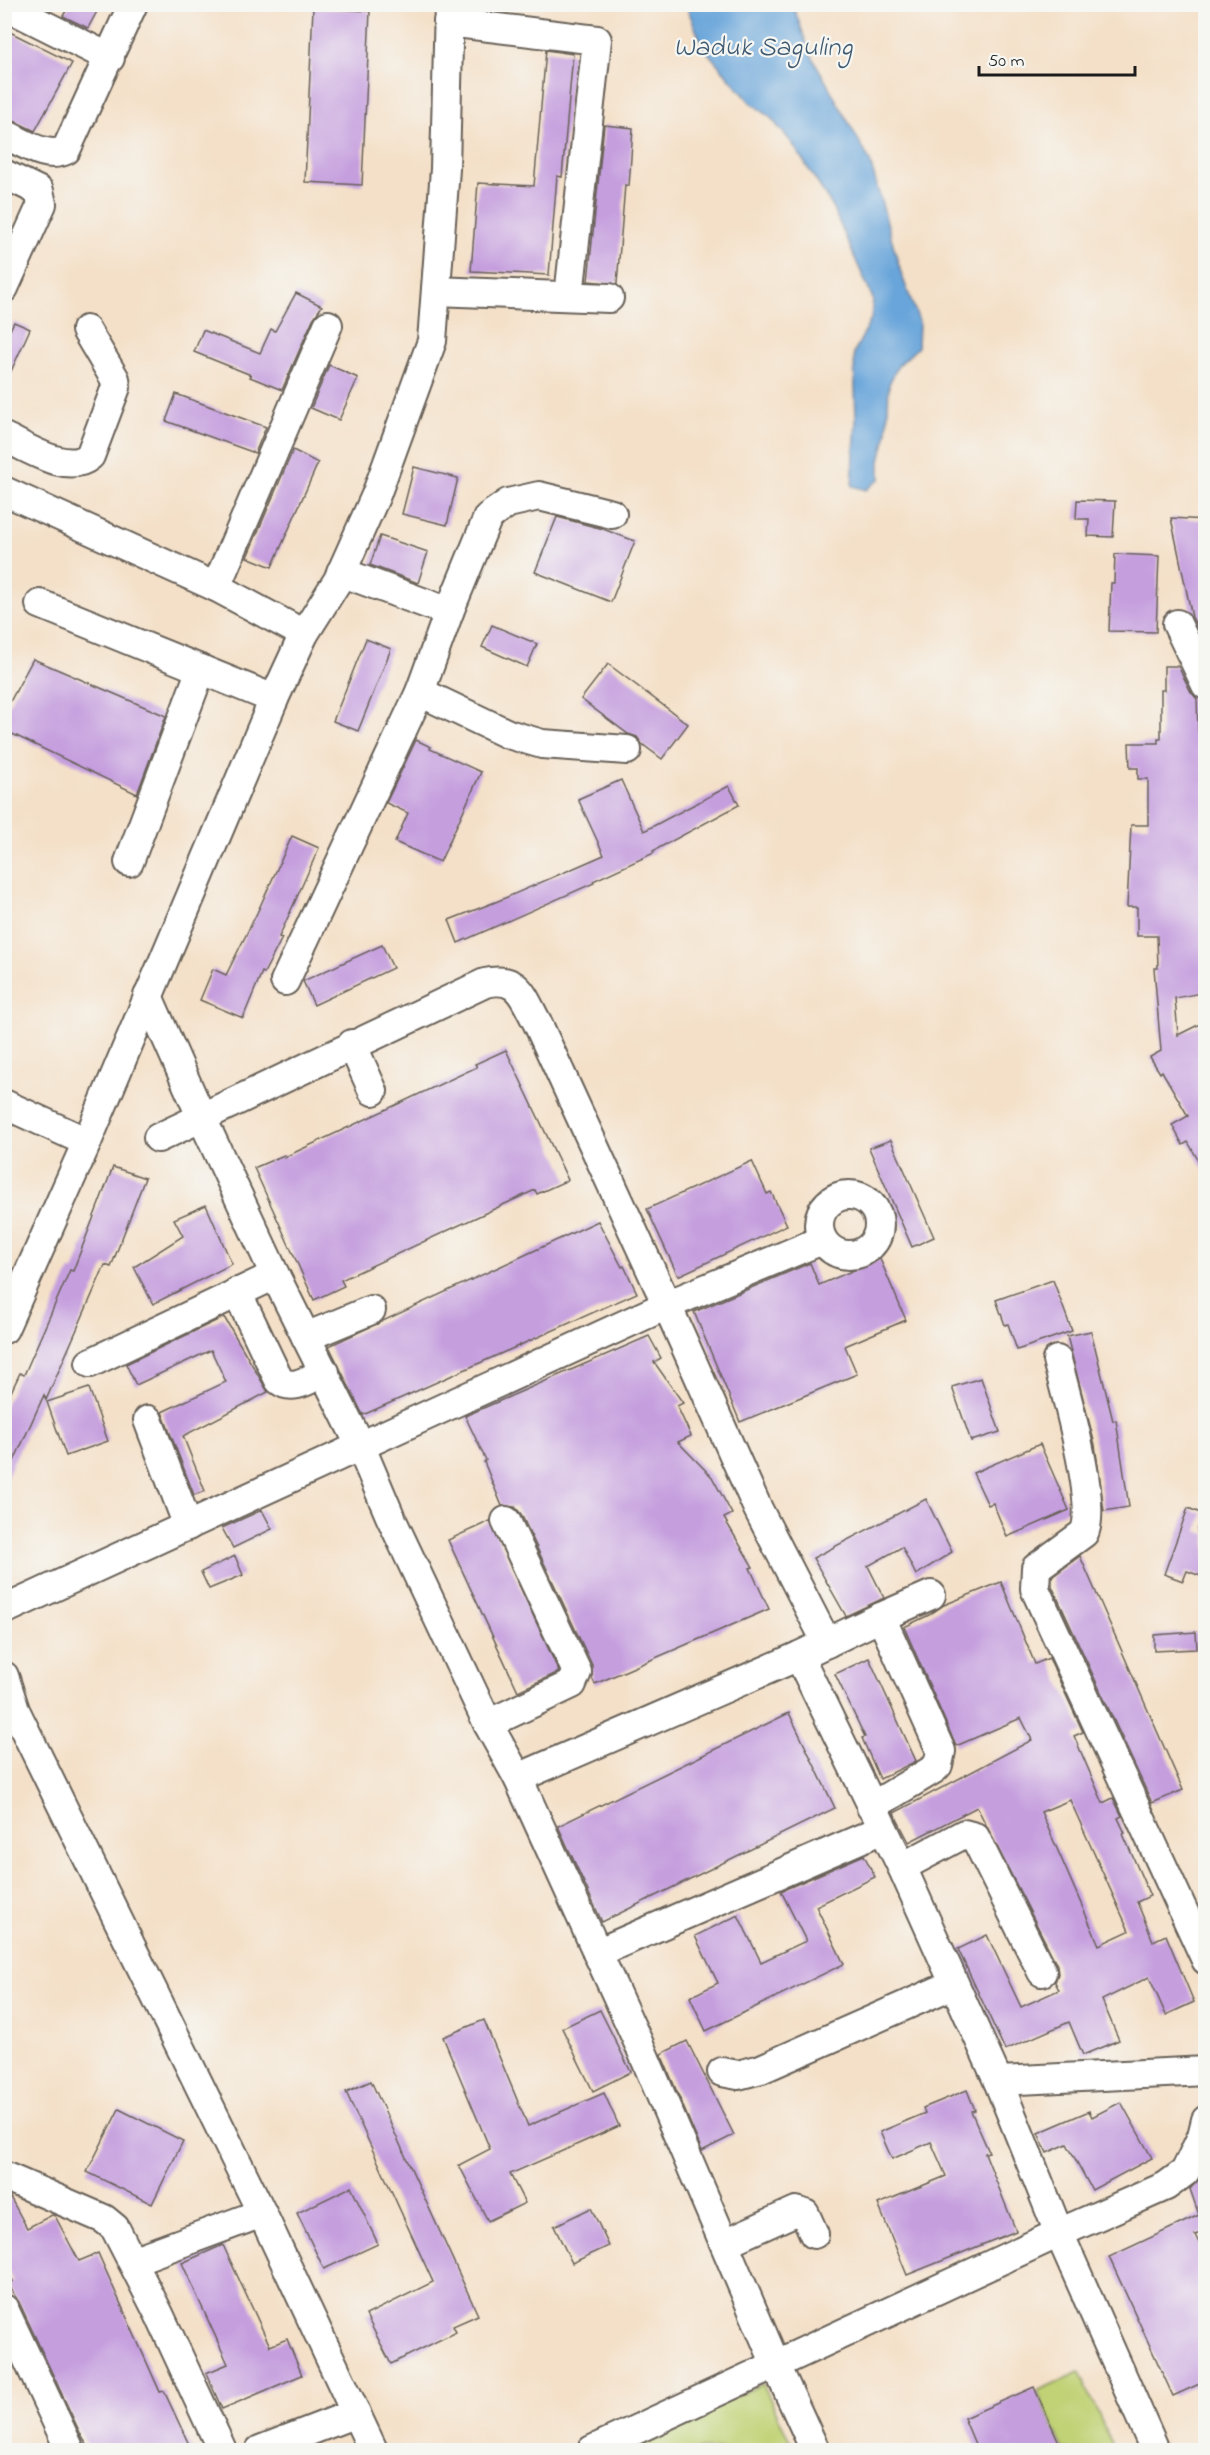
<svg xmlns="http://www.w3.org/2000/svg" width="1210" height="2455" viewBox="0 0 1210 2455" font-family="'Indie Flower',sans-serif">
  <rect width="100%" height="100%" fill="#f6f6f2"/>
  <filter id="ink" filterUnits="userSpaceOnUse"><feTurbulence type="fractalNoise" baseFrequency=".0167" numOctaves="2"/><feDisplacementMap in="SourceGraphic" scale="12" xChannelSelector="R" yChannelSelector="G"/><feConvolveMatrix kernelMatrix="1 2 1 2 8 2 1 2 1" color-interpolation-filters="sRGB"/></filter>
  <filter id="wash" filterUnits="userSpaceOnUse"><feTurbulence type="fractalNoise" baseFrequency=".008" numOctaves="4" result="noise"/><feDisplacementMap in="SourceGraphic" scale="24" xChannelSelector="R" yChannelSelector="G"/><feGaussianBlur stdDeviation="1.35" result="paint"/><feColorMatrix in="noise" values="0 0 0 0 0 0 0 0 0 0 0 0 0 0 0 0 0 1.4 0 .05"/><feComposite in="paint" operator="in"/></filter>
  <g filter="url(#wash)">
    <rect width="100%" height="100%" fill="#f4e0c8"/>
    <g fill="#c0d274" stroke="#6e7748" stroke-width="1.5">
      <path d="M 1080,2372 L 1114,2450 L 1064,2450 L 1037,2391 Z"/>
      <path d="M 763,2384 L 794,2450 L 617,2450 Z"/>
    </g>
    <path fill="#69a5da" stroke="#42607b" stroke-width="1.5" d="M 686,5 L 793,5 L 810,53 L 870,161 L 901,273 L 919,321 L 918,347 L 898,366 L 889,384 L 887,433 L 880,461 L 880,479 L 866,490 L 852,486 L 856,420 L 854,353 L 871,319 L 873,299 L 831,204 L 792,143 L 770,117 L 750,102 L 703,47 Z"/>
    <g id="blocks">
      <g fill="#c59ede" fill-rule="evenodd">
        <path d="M 70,4 L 101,4 L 88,28 L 63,16 Z"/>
        <path d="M 313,8 L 370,11 L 362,185 L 305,182 Z"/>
        <path d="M 4,29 L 72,63 L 35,131 L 4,116 Z"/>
        <path d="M 546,50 L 573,54 L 562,177 L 557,176 L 549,275 L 471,271 L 478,183 L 534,186 Z"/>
        <path d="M 604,125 L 633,128 L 629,186 L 625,185 L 617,284 L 588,281 Z"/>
        <path d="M 296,293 L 322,306 L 313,319 L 282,390 L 250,377 L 251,375 L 194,352 L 203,330 L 260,353 L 271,329 L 275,331 Z"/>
        <path d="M 14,322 L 30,329 L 4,387 L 4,342 Z"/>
        <path d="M 329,365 L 358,378 L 339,420 L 311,408 Z"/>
        <path d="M 176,394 L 266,427 L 255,453 L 166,421 Z"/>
        <path d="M 293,450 L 318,463 L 272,567 L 247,557 Z"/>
        <path d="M 414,467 L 458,478 L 447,525 L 402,514 Z"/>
        <path d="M 1077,500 L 1115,501 L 1113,537 L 1088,536 L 1089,519 L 1076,519 Z"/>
        <path d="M 557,517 L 603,529 L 635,541 L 611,602 L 535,572 Z"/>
        <path d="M 1171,518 L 1206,520 L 1206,644 L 1192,617 Z"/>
        <path d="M 380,536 L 428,552 L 418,583 L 370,565 Z"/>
        <path d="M 1115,554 L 1159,556 L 1156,632 L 1109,631 L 1111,583 L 1114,583 Z"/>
        <path d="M 492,625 L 537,644 L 527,667 L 482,647 Z"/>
        <path d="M 366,639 L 391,649 L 358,731 L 333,721 Z"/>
        <path d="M 33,659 L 166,716 L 137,794 L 4,730 L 4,713 Z"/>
        <path d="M 608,664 L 688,724 L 662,759 L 642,744 L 637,737 L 628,734 L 581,699 Z"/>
        <path d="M 1164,666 L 1178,666 L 1191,692 L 1197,699 L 1198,731 L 1206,731 L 1206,992 L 1175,998 L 1178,1035 L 1206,1021 L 1206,1174 L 1188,1142 L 1183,1145 L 1172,1125 L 1188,1116 L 1162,1071 L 1160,1073 L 1150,1057 L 1161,1051 L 1154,968 L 1158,968 L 1157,936 L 1137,936 L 1137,907 L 1127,907 L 1131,825 L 1148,825 L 1148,779 L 1138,779 L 1138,768 L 1130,768 L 1129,743 L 1158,743 L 1158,739 L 1161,739 L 1161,690 L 1164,690 Z"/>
        <path d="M 416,740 L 431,747 L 430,749 L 481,772 L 440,862 L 395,842 L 408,813 L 386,803 Z"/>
        <path d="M 621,780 L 644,831 L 729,786 L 739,805 L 653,851 L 654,853 L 593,881 L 594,883 L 458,943 L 449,920 L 498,901 L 604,855 L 578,799 Z"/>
        <path d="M 292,836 L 319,848 L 279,937 L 282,938 L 264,973 L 262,972 L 243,1018 L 200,1000 L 213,969 L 226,975 L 257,913 Z"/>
        <path d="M 382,945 L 393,968 L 314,1005 L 303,981 Z"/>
        <path d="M 506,1050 L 568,1180 L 537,1194 L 535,1190 L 341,1280 L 344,1286 L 314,1300 L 254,1168 L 284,1155 L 285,1157 L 477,1067 L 475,1064 Z"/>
        <path d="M 891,1140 L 934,1237 L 912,1247 L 869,1148 Z"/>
        <path d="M 752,1161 L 767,1194 L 771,1192 L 787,1225 L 678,1276 L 647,1209 Z"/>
        <path d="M 113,1167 L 145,1178 L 111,1267 L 105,1265 L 46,1400 L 44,1395 L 4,1483 L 4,1407 L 20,1373 L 24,1375 L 70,1270 L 73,1271 Z"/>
        <path d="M 206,1205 L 232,1264 L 153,1304 L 134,1267 L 183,1236 L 174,1219 Z"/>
        <path d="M 598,1221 L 622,1267 L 624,1266 L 637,1293 L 363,1415 L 329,1346 Z"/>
        <path d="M 880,1259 L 906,1320 L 845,1346 L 857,1374 L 740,1422 L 694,1312 L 810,1263 L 819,1285 Z"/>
        <path d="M 1053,1280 L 1072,1331 L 1017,1350 L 1008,1324 L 1005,1325 L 996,1300 Z"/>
        <path d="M 224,1317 L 268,1392 L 183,1436 L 205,1491 L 194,1495 L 162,1412 L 226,1382 L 211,1350 L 136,1385 L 126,1364 Z"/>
        <path d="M 1091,1331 L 1113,1421 L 1116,1420 L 1129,1507 L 1104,1511 L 1095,1445 L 1067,1336 Z"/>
        <path d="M 649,1336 L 661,1358 L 654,1362 L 683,1403 L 677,1406 L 691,1436 L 678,1442 L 712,1477 L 732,1514 L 724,1518 L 753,1567 L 750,1568 L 769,1609 L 595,1684 L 592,1678 L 592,1665 L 521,1514 L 515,1507 L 502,1506 L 484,1462 L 486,1460 L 465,1416 Z"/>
        <path d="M 981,1378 L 1000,1432 L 971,1441 L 952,1387 Z"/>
        <path d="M 89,1388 L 108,1441 L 66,1456 L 47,1402 Z"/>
        <path d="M 1040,1444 L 1069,1510 L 1007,1537 L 993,1503 L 988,1505 L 973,1473 Z"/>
        <path d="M 926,1499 L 952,1552 L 916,1575 L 902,1547 L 868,1566 L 884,1598 L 846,1616 L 813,1558 Z"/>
        <path d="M 1188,1508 L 1203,1514 L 1197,1531 L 1206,1534 L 1206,1578 L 1187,1571 L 1183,1581 L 1164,1574 Z"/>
        <path d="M 262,1510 L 272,1529 L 233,1548 L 222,1528 Z"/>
        <path d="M 490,1521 L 559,1672 L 518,1691 L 448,1540 Z"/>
        <path d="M 235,1556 L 243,1575 L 209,1589 L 201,1572 Z"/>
        <path d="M 1080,1556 L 1183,1790 L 1152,1803 L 1052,1586 L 1052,1577 Z"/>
        <path d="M 1001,1582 L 1035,1664 L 1049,1658 L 1083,1732 L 1074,1736 L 1103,1803 L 1113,1798 L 1122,1816 L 1118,1818 L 1125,1833 L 1123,1834 L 1150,1896 L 1137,1902 L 1153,1941 L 1166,1935 L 1194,2002 L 1166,2015 L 1149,1977 L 1102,2000 L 1119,2040 L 1083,2055 L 1069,2022 L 1005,2050 L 958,1949 L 987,1935 L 1021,2007 L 1059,1990 L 1055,1982 L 1058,1974 L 1057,1965 L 977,1807 L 909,1842 L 894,1813 L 1032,1740 L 1021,1718 L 956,1746 L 904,1627 L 929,1615 L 944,1605 ZM 1070,1800 L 1129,1931 L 1099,1945 L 1041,1812 Z"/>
        <path d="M 1196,1632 L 1197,1649 L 1154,1651 L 1154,1635 Z"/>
        <path d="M 869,1658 L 916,1761 L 880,1779 L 862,1738 L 865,1737 L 835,1674 Z"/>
        <path d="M 789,1713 L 835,1808 L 602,1922 L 558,1826 Z"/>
        <path d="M 864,1855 L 875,1877 L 816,1906 L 844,1964 L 706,2031 L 690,1997 L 718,1983 L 695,1936 L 738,1915 L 761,1962 L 806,1941 L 781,1891 Z"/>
        <path d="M 600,2010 L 631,2072 L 593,2091 L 562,2028 Z"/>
        <path d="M 484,2020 L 528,2126 L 604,2093 L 619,2126 L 510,2174 L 525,2203 L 488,2221 L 459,2165 L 490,2149 L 443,2037 Z"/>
        <path d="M 687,2041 L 734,2135 L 702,2151 L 661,2054 Z"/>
        <path d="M 371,2081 L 478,2315 L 453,2326 L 456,2332 L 391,2364 L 366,2315 L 433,2282 L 346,2092 Z"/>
        <path d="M 967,2090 L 975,2110 L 971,2111 L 989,2152 L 985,2153 L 1016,2231 L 907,2275 L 878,2204 L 946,2176 L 931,2142 L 892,2159 L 880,2132 L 925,2113 L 923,2108 Z"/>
        <path d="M 1121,2102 L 1152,2158 L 1092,2190 L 1067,2144 L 1047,2153 L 1038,2133 L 1089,2111 L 1092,2117 Z"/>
        <path d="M 119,2109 L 183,2141 L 152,2204 L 87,2172 Z"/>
        <path d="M 1206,2172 L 1206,2231 L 1195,2235 L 1206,2257 L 1206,2381 L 1173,2396 L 1109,2257 L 1199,2215 L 1190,2189 Z"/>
        <path d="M 351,2187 L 378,2244 L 324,2269 L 297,2213 Z"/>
        <path d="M 4,2194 L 10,2197 L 27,2228 L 52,2215 L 55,2216 L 79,2261 L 98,2253 L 160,2392 L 164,2391 L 192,2451 L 91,2451 L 82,2437 L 19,2302 L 7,2284 L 13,2281 L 4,2264 Z"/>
        <path d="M 591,2208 L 609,2246 L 572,2263 L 554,2226 Z"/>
        <path d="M 223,2245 L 270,2346 L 287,2339 L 302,2375 L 222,2409 L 206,2373 L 228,2364 L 182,2263 Z"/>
        <path d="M 1034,2387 L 1063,2451 L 978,2451 L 964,2418 Z"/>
      </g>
    </g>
  </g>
  <g filter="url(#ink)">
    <use href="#blocks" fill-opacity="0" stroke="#686158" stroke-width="1.5"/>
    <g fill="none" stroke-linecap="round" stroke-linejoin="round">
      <g stroke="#686158" stroke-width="32">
        <g id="minor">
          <path d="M 4,5 L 110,58"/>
          <path d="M 448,22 L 597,40 L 569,296"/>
          <path d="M 4,134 C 23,142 46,160 66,150 L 133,4"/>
          <path d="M 4,174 L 39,191 L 42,204 L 4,288"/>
          <path d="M 436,291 L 609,298"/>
          <path d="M 4,437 C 28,448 68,475 90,456 L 116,387 L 115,379 L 86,330"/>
          <path d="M 4,491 L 216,587 L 304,634"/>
          <path d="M 216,587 L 328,325"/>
          <path d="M 40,604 L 274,699"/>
          <path d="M 449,612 L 488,517 L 508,503 L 539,496 L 612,514"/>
          <path d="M 1177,624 L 1206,685"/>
          <path d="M 420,692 L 508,734 L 542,744 L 627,750"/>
          <path d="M 129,862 L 201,669"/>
          <path d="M 285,981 L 420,692 L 449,612 L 341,572"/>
          <path d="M 148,996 L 201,1116 L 275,1275 L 360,1445 L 390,1516 L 488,1724 L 518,1778 L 639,2044 L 776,2365 L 815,2450"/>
          <path d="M 352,1044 L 373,1091"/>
          <path d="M 4,1104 L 87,1142"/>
          <path d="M 158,1138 L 485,983 C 519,975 523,997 537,1022 L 667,1305 L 758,1509 L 827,1643"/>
          <circle cx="849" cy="1225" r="30"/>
          <path d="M 237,1292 L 279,1380 C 293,1392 311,1378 325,1372"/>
          <path d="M 4,1329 L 87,1142 L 274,699 L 304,634 L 338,580 L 376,495 L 432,341 L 445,169 L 449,4"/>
          <path d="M 306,1337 L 371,1310"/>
          <path d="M 1057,1360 C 1066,1395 1098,1504 1084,1533 L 1036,1568 L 1035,1589 L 1206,1960"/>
          <path d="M 90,1363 L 275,1275"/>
          <path d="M 148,1420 L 188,1526"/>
          <path d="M 4,1610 L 667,1305 L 822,1240"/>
          <path d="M 799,1656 L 902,1867 L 998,2081 L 1059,2233 L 1155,2450"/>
          <path d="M 4,1676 L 15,1710 L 262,2213 L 373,2450"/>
          <path d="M 488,1724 L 572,1684 L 577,1672 L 506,1521"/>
          <path d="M 518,1778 L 799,1656 L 881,1617 L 931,1595"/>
          <path d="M 871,1807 L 934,1769 L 938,1765 L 941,1751 L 881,1617"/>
          <path d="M 902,1867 L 964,1834 L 975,1837 L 1042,1972"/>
          <path d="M 597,1953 L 883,1829"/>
          <path d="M 722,2072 L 738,2075 L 761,2069 L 954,1984"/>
          <path d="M 998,2081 L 1206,2071"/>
          <path d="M 4,2176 L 104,2219 L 115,2228 L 159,2314 L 222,2450"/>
          <path d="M 725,2243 L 796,2211 L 805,2214 L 814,2234"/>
          <path d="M 132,2261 L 262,2213"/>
          <path d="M 4,2309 L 70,2450"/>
          <path d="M 260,2450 L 356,2413"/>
          <path d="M 592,2450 L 1059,2233 L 1166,2186 L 1185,2172 L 1202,2136 L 1206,2120"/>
        </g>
      </g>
      <use href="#minor" stroke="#fff" stroke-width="28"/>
    </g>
  </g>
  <g text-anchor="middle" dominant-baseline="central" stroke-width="4.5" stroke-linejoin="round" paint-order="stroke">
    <g font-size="27" font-style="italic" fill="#3f5a71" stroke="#f6f6f2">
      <text x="763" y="48">Waduk Saguling</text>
    </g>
  </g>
  <rect width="1210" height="2455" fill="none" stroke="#f6f6f2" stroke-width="24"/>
  <path d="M979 66v9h156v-9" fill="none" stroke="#1c1c1c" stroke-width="3"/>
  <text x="988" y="66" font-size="18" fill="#1c1c1c" stroke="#f6f6f2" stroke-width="4.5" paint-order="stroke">50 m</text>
</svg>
